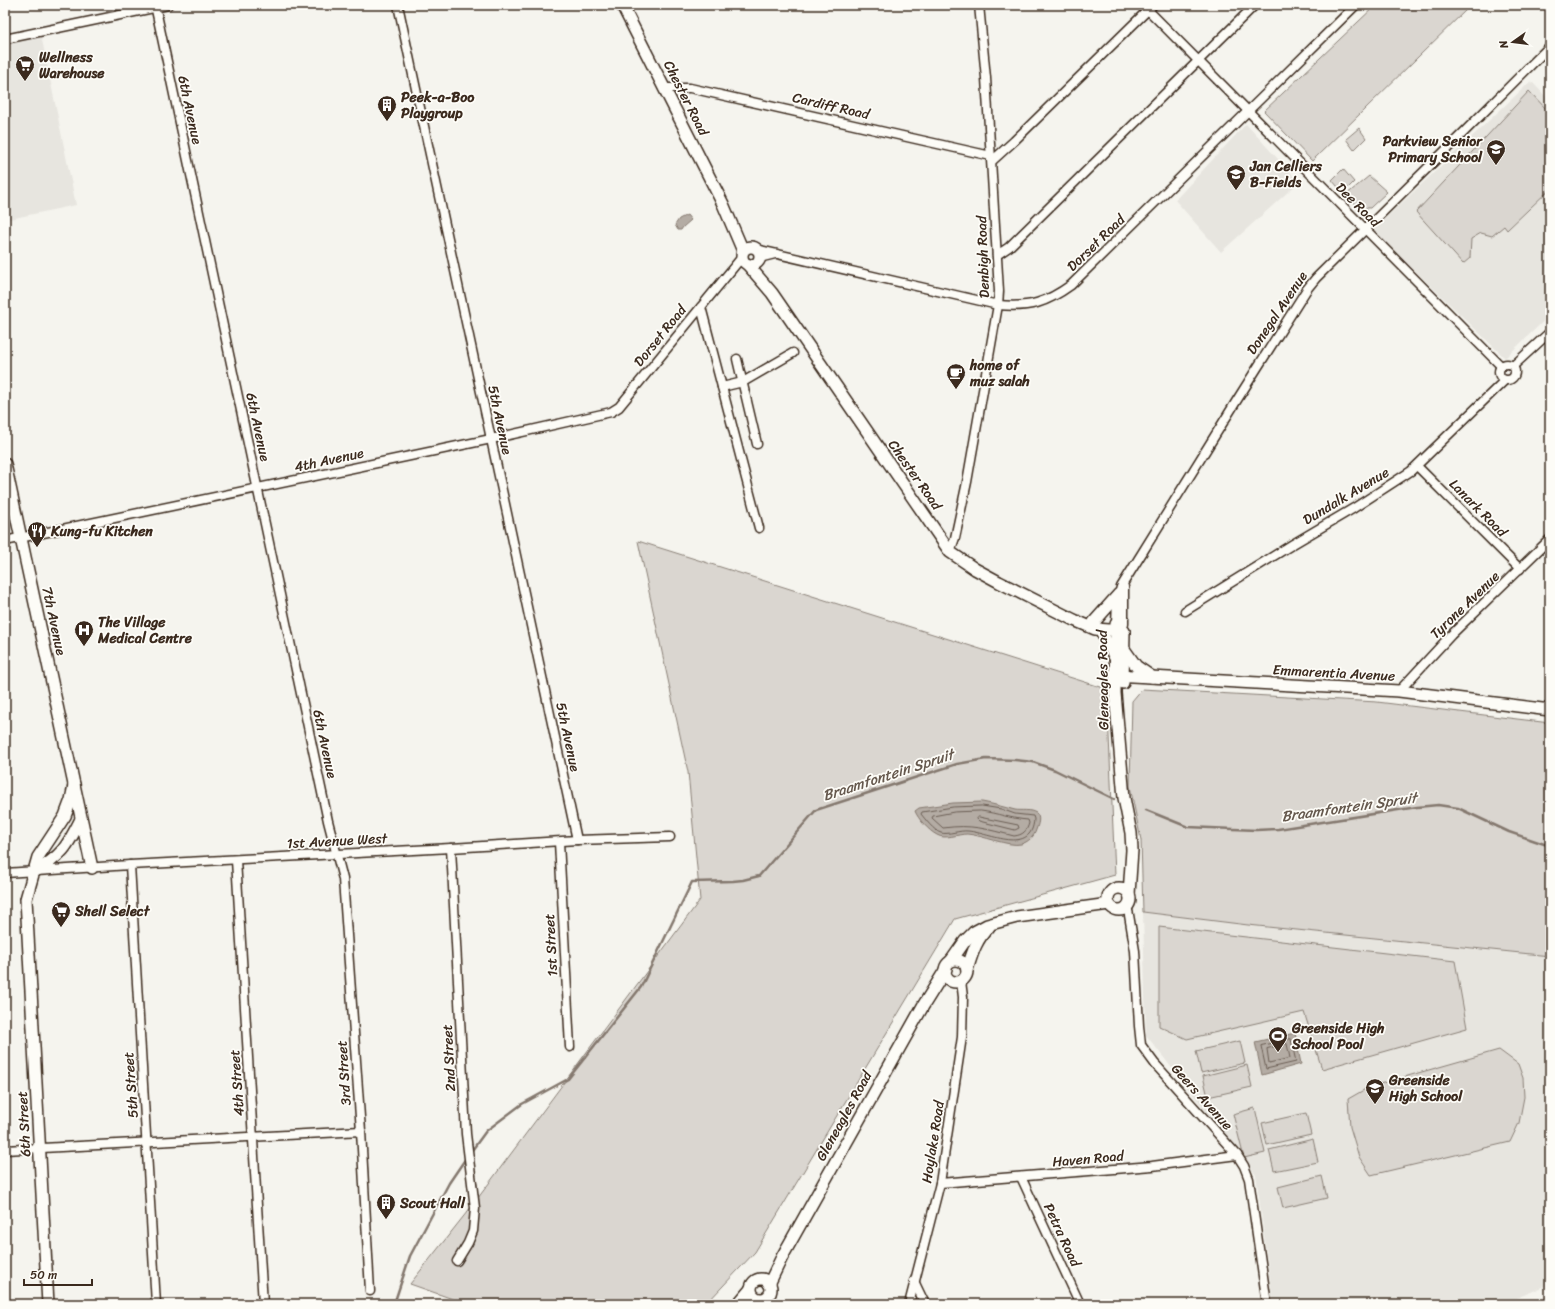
<svg xmlns="http://www.w3.org/2000/svg" width="1555" height="1309" viewBox="0 0 1555 1309" font-family="Sriracha,sans-serif">
  <rect width="100%" height="100%" fill="#f5f4ee"/>
  <filter id="ink" filterUnits="userSpaceOnUse"><feTurbulence type="fractalNoise" baseFrequency=".025" numOctaves="2"/><feDisplacementMap in="SourceGraphic" scale="8" xChannelSelector="R" yChannelSelector="G"/><feConvolveMatrix kernelMatrix="1 2 1 2 8 2 1 2 1" color-interpolation-filters="sRGB"/></filter>
  <g filter="url(#ink)">
    <g fill="#e7e5df">
      <path d="M 41,35 L 76,205 L 5,220 L 5,42 Z"/>
      <path d="M 1531,81 L 1550,101 L 1550,315 L 1505,358 L 1373,230 Z"/>
      <path d="M 1246,124 L 1299,182 L 1221,252 L 1175,200 Z"/>
      <path d="M 1143,912 L 1248,925 L 1550,956 L 1550,1284 L 1502,1304 L 1273,1304 L 1256,1175 L 1146,1035 Z"/>
    </g>
    <g fill="#dad6d0" stroke="#8a8077">
      <path d="M 1376,5 L 1471,5 L 1312,161 L 1264,111 Z"/>
      <path d="M 1529,91 L 1550,113 L 1550,189 L 1507,230 L 1504,226 L 1492,236 L 1481,233 L 1471,239 L 1470,258 L 1463,264 L 1416,212 Z"/>
      <path d="M 1359,128 L 1366,138 L 1354,150 L 1346,139 Z"/>
      <path d="M 1343,169 L 1354,182 L 1343,193 L 1332,180 Z"/>
      <path d="M 1369,176 L 1387,192 L 1370,208 C 1355,208 1356,203 1346,195 Z"/>
      <path d="M 638,541 L 1107,689 L 1115,875 L 955,919 L 755,1252 L 706,1304 L 467,1304 L 410,1284 L 475,1202 L 700,900 L 688,772 Z"/>
      <path d="M 1142,689 L 1377,702 L 1550,723 L 1550,956 L 1248,925 L 1143,912 L 1141,840 L 1130,786 L 1132,701 Z"/>
      <path d="M 1159,927 L 1455,961 L 1467,1028 L 1322,1069 L 1304,1012 L 1187,1039 L 1159,1026 Z"/>
      <path d="M 1240,1041 L 1245,1063 L 1201,1073 L 1196,1051 Z"/>
      <path d="M 1499,1050 L 1518,1064 L 1523,1078 L 1524,1097 L 1519,1123 L 1510,1142 L 1371,1175 L 1359,1157 L 1350,1127 L 1348,1099 L 1369,1087 Z"/>
      <path d="M 1247,1065 L 1252,1087 L 1208,1097 L 1203,1076 Z"/>
      <path d="M 1255,1108 L 1265,1153 L 1244,1158 L 1233,1114 Z"/>
      <path d="M 1306,1113 L 1311,1135 L 1267,1145 L 1262,1123 Z"/>
      <path d="M 1313,1139 L 1318,1162 L 1274,1171 L 1269,1150 Z"/>
      <path d="M 1322,1176 L 1327,1198 L 1283,1208 L 1278,1187 Z"/>
    </g>
    <g fill="#b4aca4" stroke="#84786e">
      <path d="M 687,215 L 691,220 L 683,227 L 681,230 L 678,230 L 675,225 L 679,219 Z"/>
      <path d="M 982,802 C 993,804 1004,807 1015,810 C 1021,811 1030,809 1036,813 C 1041,817 1038,825 1036,830 C 1034,837 1028,842 1021,844 C 1009,847 982,835 967,834 C 958,834 945,840 937,835 C 929,831 918,819 915,811 L 919,808 L 953,803 Z"/>
      <path d="M 1295,1033 L 1301,1064 L 1262,1075 L 1255,1042 Z"/>
    </g>
    <g fill="none" stroke-linecap="round" stroke-linejoin="round">
      <g stroke="#6b5e54" stroke-width="1">
        <path d="M 982,806 L 1001,809 L 1015,814 L 1033,816 L 1034,819 C 1032,856 990,833 968,831 C 960,830 948,835 941,833 C 934,831 925,819 921,814 L 922,812 L 953,807 Z"/>
        <path d="M 981,811 C 997,813 1012,819 1028,820 L 1029,823 C 1027,831 1023,835 1014,836 C 986,829 972,824 943,828 L 932,818 L 933,816 L 954,812 Z"/>
        <path d="M 979,817 L 1018,825 L 1019,828 L 1015,830 L 979,821 L 977,819 Z"/>
        <path d="M 1291,1039 L 1296,1062 L 1266,1069 L 1261,1046 Z"/>
        <path d="M 1287,1044 L 1290,1058 L 1269,1063 L 1267,1049 Z"/>
      </g>
      <g stroke="#84786e" stroke-width="2.5">
        <path d="M 1146,810 L 1188,827 L 1256,830 L 1278,829 L 1417,807 L 1438,805 L 1458,808 L 1509,832 L 1550,846"/>
        <path d="M 470,1153 L 486,1131 L 522,1104 L 568,1079 L 641,987 L 692,882 L 733,881 L 743,880 L 759,876 L 816,810 L 957,764 L 986,759 L 1015,760 L 1033,762 L 1055,770 L 1114,799"/>
        <path d="M 394,1304 L 410,1256 L 449,1183 L 466,1158"/>
      </g>
      <g stroke="#3b2a1e" stroke-width="11">
        <g id="street">
          <path d="M 155,5 L 328,821 L 343,879 L 361,1131 L 370,1291"/>
          <path d="M 398,5 L 577,840"/>
          <path d="M 1148,10 L 1501,366"/>
          <path d="M 5,39 L 168,5"/>
          <path d="M 663,88 L 690,88 L 991,156"/>
          <path d="M 992,161 L 1014,141 L 1153,5"/>
          <path d="M 756,249 L 998,305 C 1030,308 1046,303 1071,285 L 1356,5"/>
          <path d="M 997,255 L 1009,247 L 1255,5"/>
          <path d="M 759,258 L 775,254"/>
          <path d="M 701,307 L 759,528"/>
          <path d="M 737,359 L 757,444"/>
          <circle cx="1507" cy="372" r="8"/>
          <path d="M 1513,366 L 1550,332"/>
          <path d="M 722,387 L 743,382 L 793,353"/>
          <path d="M 1417,466 L 1520,569"/>
          <path d="M 5,541 L 491,439 L 611,412 L 619,407 L 742,257"/>
          <path d="M 950,552 L 955,538 L 967,482 L 998,305 L 999,291 L 986,78 L 979,5"/>
          <path d="M 1185,611 L 1293,544 L 1354,508 L 1411,471 L 1504,381"/>
          <path d="M 1116,623 L 1117,601 L 1121,587 L 1237,400 L 1307,289 L 1316,278 L 1464,132 L 1550,46"/>
          <path d="M 1124,624 L 1124,587"/>
          <path d="M 1399,691 L 1451,635 L 1550,539"/>
          <path d="M 559,842 L 570,1047"/>
          <path d="M 451,848 L 466,1134 L 475,1208 L 473,1231 L 468,1243 L 457,1261"/>
          <path d="M 236,860 L 263,1304"/>
          <path d="M 130,865 L 156,1304"/>
          <path d="M 5,873 L 130,865 L 451,848 L 577,840 L 670,837"/>
          <path d="M 1127,906 L 1129,915 L 1135,951 L 1139,1026 L 1141,1045 L 1155,1064 L 1237,1155 L 1244,1166 L 1249,1179 L 1267,1304"/>
          <path d="M 5,1150 L 361,1131"/>
          <path d="M 1021,1177 L 1080,1304"/>
          <path d="M 940,1183 L 1152,1166 L 1237,1155"/>
          <path d="M 914,1281 L 925,1304"/>
          <path d="M 736,1304 L 752,1285"/>
          <path d="M 740,1304 L 753,1296"/>
          <path d="M 909,1304 L 940,1183 L 962,1037 L 963,997 L 961,981"/>
        </g>
      </g>
      <g stroke="#3b2a1e" stroke-width="14">
        <g id="secondary">
          <path d="M 622,5 L 723,204 L 743,251"/>
          <circle cx="751" cy="256" r="9"/>
          <path d="M 748,265 L 772,293 L 950,552 L 975,569 L 999,582 L 1074,620 L 1095,629 L 1124,631"/>
          <path d="M 5,464 L 92,868"/>
          <path d="M 1094,622 L 1119,594"/>
          <path d="M 1116,624 L 1115,693 L 1124,798 L 1131,833 L 1132,850 L 1129,894"/>
          <path d="M 1100,629 L 1115,658"/>
          <path d="M 1124,649 L 1136,666 L 1152,677"/>
          <path d="M 1115,675 L 1399,691 L 1550,710"/>
          <path d="M 1123,683 L 1124,632"/>
          <path d="M 34,872 C 62,856 67,847 81,819"/>
          <circle cx="1119" cy="899" r="11"/>
          <circle cx="956" cy="971" r="11"/>
          <path d="M 951,961 L 965,941 L 974,932 L 987,925 L 1017,917 L 1109,904"/>
          <path d="M 967,970 C 972,954 976,939 989,927"/>
          <circle cx="761" cy="1289" r="10"/>
          <path d="M 769,1284 L 782,1257 L 923,1006 L 946,969"/>
          <path d="M 48,1304 L 26,899 L 38,857 L 65,816 L 71,800 L 74,785"/>
        </g>
      </g>
      <use href="#street" stroke="#fdfcf7" stroke-width="8"/>
      <use href="#secondary" stroke="#fdfcf7" stroke-width="11"/>
    </g>
  </g>
  <defs>
    <g id="supermarket-pin" transform="scale(1)"><path d="M0 17L-7.5 6A9.5 9.5 0 1 1 7.5 6Z" fill="#3b2a1e" stroke="#fdfcf7"/><path d="M-6-5.5h2.5l.6 2H6L4.5 2H-2.5L-4.4-4H-6ZM-1.5 3.2a1.3 1.3 0 1 0 .1 0ZM3 3.2a1.3 1.3 0 1 0 .1 0Z" fill="#fff"/></g>
    <g id="building-pin" transform="scale(1)"><path d="M0 17L-7.5 6A9.5 9.5 0 1 1 7.5 6Z" fill="#3b2a1e" stroke="#fdfcf7"/><path d="M-4-6H4V6H1V3H-1V6H-4ZM-2.5-4.3h1.7v1.8h-1.7ZM.8-4.3h1.7v1.8H.8ZM-2.5-1h1.7V.8h-1.7ZM.8-1h1.7V.8H.8Z" fill="#fff"/></g>
    <g id="school-pin" transform="scale(1)"><path d="M0 17L-7.5 6A9.5 9.5 0 1 1 7.5 6Z" fill="#3b2a1e" stroke="#fdfcf7"/><path d="M0-5L7-2L0 1L-7-2ZM-4 1L0 2.5L4 1V4Q0 6-4 4Z" fill="#fff"/></g>
    <g id="cafe-pin" transform="scale(1)"><path d="M0 17L-7.5 6A9.5 9.5 0 1 1 7.5 6Z" fill="#3b2a1e" stroke="#fdfcf7"/><path d="M-5.5-4.5H6V0H3Q3 3.5 0 3.5H-2.5Q-5.5 3.5-5.5 0ZM3-3.2v2h1.7v-2ZM-6 4.5H4V6H-6Z" fill="#fff"/></g>
    <g id="restaurant-pin" transform="scale(1)"><path d="M0 17L-7.5 6A9.5 9.5 0 1 1 7.5 6Z" fill="#3b2a1e" stroke="#fdfcf7"/><path d="M-5-6h1v4h1v-4h1v4h1v-4h1v5L-1.5 .5V6h-2V.5L-5-1ZM5-6V6H3V1.5H1.5Q1.5-4 5-6Z" fill="#fff"/></g>
    <g id="hospital-pin" transform="scale(1)"><path d="M0 17L-7.5 6A9.5 9.5 0 1 1 7.5 6Z" fill="#3b2a1e" stroke="#fdfcf7"/><path d="M-5-5h3v3.5h4V-5h3V5h-3V1.5h-4V5h-3Z" fill="#fff"/></g>
    <g id="stadium-pin" transform="scale(1)"><path d="M0 17L-7.5 6A9.5 9.5 0 1 1 7.5 6Z" fill="#3b2a1e" stroke="#fdfcf7"/><path d="M0-5a6.5 5 0 1 0 0 10a6.5 5 0 1 0 0-10ZM-3.5-1.8h7v3.6h-7Z" fill="#fff"/></g>
  </defs>
  <g fill-rule="evenodd">
    <use href="#supermarket-pin" x="25" y="65"/>
    <use href="#building-pin" x="387" y="105"/>
    <use href="#school-pin" x="1496" y="149"/>
    <use href="#school-pin" x="1236" y="174"/>
    <use href="#cafe-pin" x="956" y="373"/>
    <use href="#restaurant-pin" x="37" y="531"/>
    <use href="#hospital-pin" x="84" y="630"/>
    <use href="#supermarket-pin" x="61" y="911"/>
    <use href="#stadium-pin" x="1278" y="1036"/>
    <use href="#school-pin" x="1375" y="1088"/>
    <use href="#building-pin" x="386" y="1203"/>
  </g>
  <g text-anchor="middle" dominant-baseline="central" stroke-width="3.5" stroke-linejoin="round" paint-order="stroke">
    <g font-size="14" font-weight="bold" fill="#3b2a1e" stroke="#fdfcf7" text-anchor="start">
      <text x="39" y="57">Wellness<tspan x="39" dy="16">Warehouse</tspan></text>
      <text x="401" y="97">Peek-a-Boo<tspan x="401" dy="16">Playgroup</tspan></text>
      <text x="1482" y="141" text-anchor="end">Parkview Senior<tspan x="1482" dy="16">Primary School</tspan></text>
      <text x="1250" y="166">Jan Celliers<tspan x="1250" dy="16">B-Fields</tspan></text>
      <text x="970" y="365">home of<tspan x="970" dy="16">muz salah</tspan></text>
      <text x="51" y="531">Kung-fu Kitchen</text>
      <text x="98" y="622">The Village<tspan x="98" dy="16">Medical Centre</tspan></text>
      <text x="75" y="911">Shell Select</text>
      <text x="1292" y="1028">Greenside High<tspan x="1292" dy="16">School Pool</tspan></text>
      <text x="1389" y="1080">Greenside<tspan x="1389" dy="16">High School</tspan></text>
      <text x="400" y="1203">Scout Hall</text>
    </g>
    <g font-size="14" fill="#3b2a1e" stroke="#fdfcf7">
      <text transform="translate(686 98) rotate(63)">Chester Road</text>
      <text transform="translate(831 106) rotate(13)">Cardiff Road</text>
      <text transform="translate(190 110) rotate(78)">6th Avenue</text>
      <text transform="translate(1358 205) rotate(45)">Dee Road</text>
      <text transform="translate(1096 243) rotate(-44)">Dorset Road</text>
      <text transform="translate(983 257) rotate(-92)">Denbigh Road</text>
      <text transform="translate(1277 313) rotate(-56)">Donegal Avenue</text>
      <text transform="translate(660 336) rotate(-51)">Dorset Road</text>
      <text transform="translate(500 420) rotate(78)">5th Avenue</text>
      <text transform="translate(258 427) rotate(78)">6th Avenue</text>
      <text transform="translate(329 460) rotate(-12)">4th Avenue</text>
      <text transform="translate(915 475) rotate(55)">Chester Road</text>
      <text transform="translate(1346 496) rotate(-31)">Dundalk Avenue</text>
      <text transform="translate(1478 508) rotate(45)">Lanark Road</text>
      <text transform="translate(1465 605) rotate(-44)">Tyrone Avenue</text>
      <text transform="translate(54 621) rotate(78)">7th Avenue</text>
      <text transform="translate(1334 673) rotate(3)">Emmarentia Avenue</text>
      <text transform="translate(1103 680) rotate(-91)">Gleneagles Road</text>
      <text transform="translate(568 737) rotate(78)">5th Avenue</text>
      <text transform="translate(325 744) rotate(78)">6th Avenue</text>
      <text transform="translate(337 841) rotate(-3)">1st Avenue West</text>
      <text transform="translate(551 945) rotate(-93)">1st Street</text>
      <text transform="translate(449 1058) rotate(-93)">2nd Street</text>
      <text transform="translate(344 1073) rotate(-94)">3rd Street</text>
      <text transform="translate(237 1083) rotate(-94)">4th Street</text>
      <text transform="translate(131 1085) rotate(-94)">5th Street</text>
      <text transform="translate(1202 1097) rotate(48)">Geers Avenue</text>
      <text transform="translate(844 1116) rotate(-61)">Gleneagles Road</text>
      <text transform="translate(24 1124) rotate(-93)">6th Street</text>
      <text transform="translate(933 1142) rotate(-81)">Hoylake Road</text>
      <text transform="translate(1088 1159) rotate(-5)">Haven Road</text>
      <text transform="translate(1062 1235) rotate(65)">Petra Road</text>
    </g>
    <g font-size="15" font-style="italic" fill="#65584d" stroke="#fdfcf7">
      <text transform="translate(888 775) rotate(-18)">Braamfontein Spruit</text>
      <text transform="translate(1349 807) rotate(-8)">Braamfontein Spruit</text>
    </g>
  </g>
  <rect width="1555" height="1309" fill="none" stroke="#fdfcf7" stroke-width="20"/>
  <rect x="10" y="10" width="1535" height="1289" fill="none" stroke="#3b2a1e" stroke-width="1.5" filter="url(#ink)"/>
  <g transform="translate(1513 42) rotate(256)" stroke="#fdfcf7" stroke-width="3" paint-order="stroke">
  <path d="M0-3L7 15L0 10L-7 15Z" fill="#3b2a1e"/>
  <text y="-6" font-size="11" font-weight="bold" text-anchor="middle" fill="#3b2a1e">N</text>
  </g>
  <path d="M24 1279v6h68v-6" fill="none" stroke="#3b2a1e" stroke-width="2"/>
  <text x="30" y="1279" font-size="12" fill="#3b2a1e" stroke="#fdfcf7" stroke-width="3" paint-order="stroke">50 m</text>
</svg>
